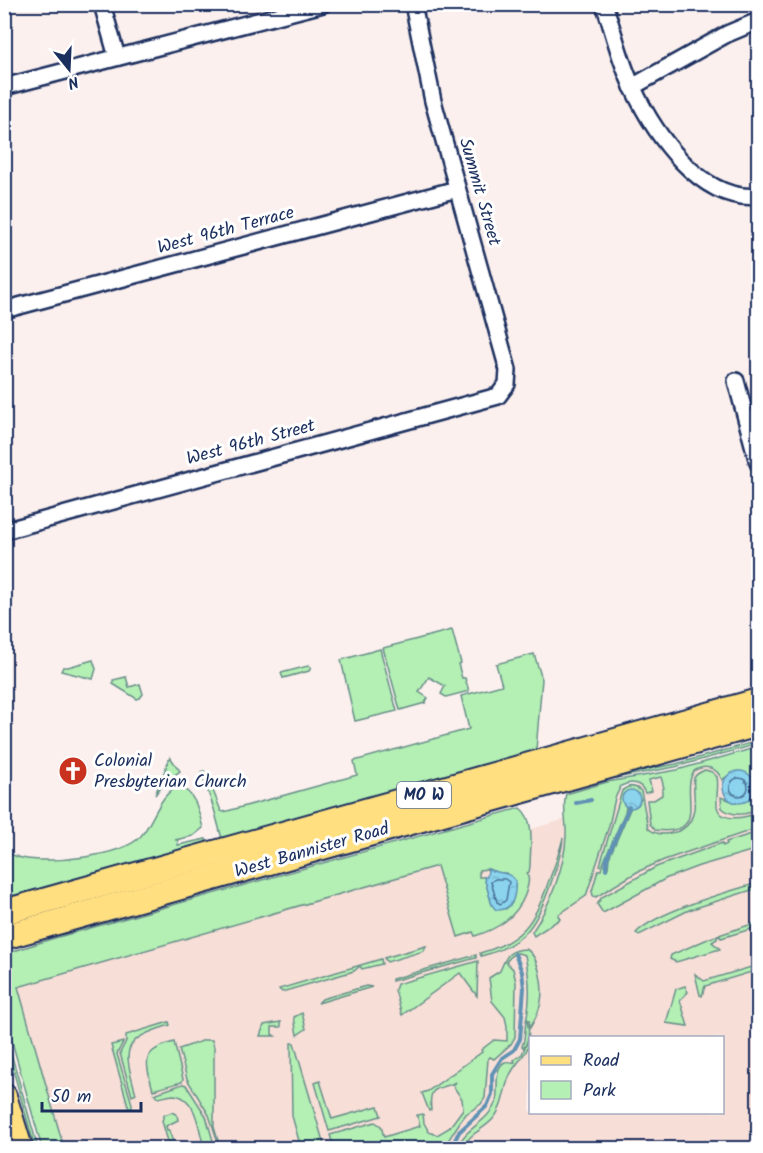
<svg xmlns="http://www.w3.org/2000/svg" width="763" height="1153" viewBox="0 0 763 1153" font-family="Kalam,sans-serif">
  <defs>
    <pattern id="water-ripples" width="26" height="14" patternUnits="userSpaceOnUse" patternTransform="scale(1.5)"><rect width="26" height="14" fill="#8cd4ee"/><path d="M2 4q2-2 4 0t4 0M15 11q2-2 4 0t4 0" fill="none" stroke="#78b6ce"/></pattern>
  </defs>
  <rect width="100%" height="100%" fill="#fbf0ed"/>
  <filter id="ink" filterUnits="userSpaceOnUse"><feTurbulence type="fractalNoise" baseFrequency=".0167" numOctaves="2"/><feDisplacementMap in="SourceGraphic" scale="12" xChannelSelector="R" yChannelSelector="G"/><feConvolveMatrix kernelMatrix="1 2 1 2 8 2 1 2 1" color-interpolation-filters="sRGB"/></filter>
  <g filter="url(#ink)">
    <path fill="#f7ded7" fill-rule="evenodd" d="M 758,751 L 758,1148 L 42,1148 L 8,1030 L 4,961 L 504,837 L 580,815 L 576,802 ZM 530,1038 L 722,1038 L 722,1112 L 530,1112 Z"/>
    <g fill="#b4efb4" stroke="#688f89" stroke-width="1.5" fill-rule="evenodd">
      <path d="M 452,630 L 461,663 L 458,664 L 462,678 L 465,678 L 469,691 L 446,697 L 441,694 L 445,686 L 429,677 L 419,692 L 428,698 L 425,703 L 400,710 L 383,648 Z"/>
      <path d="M 380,649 L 397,711 L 355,721 L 341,660 Z"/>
      <path d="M 534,654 L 542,679 L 536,750 L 222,839 L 214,809 L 201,772 L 204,771 L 207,775 L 221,811 L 224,812 L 357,775 L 354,761 L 469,729 L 461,696 L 502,685 L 496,664 Z"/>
      <path d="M 93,660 L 96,669 L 93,679 L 61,671 L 63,667 L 68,667 Z"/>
      <path d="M 308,666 L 311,668 L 309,671 L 283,678 L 281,673 Z"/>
      <path d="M 126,677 L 129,687 L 140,684 L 143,694 L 140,698 L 137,699 L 113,684 L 113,680 Z"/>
      <path d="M 758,741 L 758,744 L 675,767 L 604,780 L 564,791 L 605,777 L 676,764 Z"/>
      <path d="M 758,747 L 758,785 L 754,785 L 751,777 C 736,768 735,771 722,780 C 717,767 705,764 694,771 C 679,792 711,837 655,830 L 650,824 L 647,800 L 654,800 L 662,795 L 662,789 L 664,788 L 661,777 L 649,780 L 652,791 L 645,793 C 641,782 631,781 621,786 L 615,798 L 609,826 L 586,896 L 558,915 L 560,919 L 534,936 L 532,932 C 549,907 565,867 566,836 C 567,823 562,807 566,794 L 607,782 L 677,770 Z"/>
      <path d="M 170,757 L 180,771 L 163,784 L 155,795 Z"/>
      <path d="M 705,770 L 712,772 L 717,777 C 719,786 716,796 717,806 C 720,824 747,817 758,813 L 758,828 L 664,860 L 637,872 L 596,897 L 593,896 L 592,891 L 598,870 L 601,870 L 602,866 L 600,865 L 622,791 C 628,785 634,785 641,791 L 648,828 C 654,834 662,835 671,833 C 692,830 696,812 694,793 C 694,788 693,782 694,778 C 696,773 701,772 705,770 ZM 641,799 L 638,805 L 631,807 L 609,858 L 608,868 L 606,869 L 603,864 L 625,812 L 626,807 L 623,800 Z"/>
      <path d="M 179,787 C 196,792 199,813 203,828 L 193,836 L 175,840 L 178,840 L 178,845 L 206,839 L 207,843 L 5,898 L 5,851 C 10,854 16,857 22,858 C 48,864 120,857 140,837 C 153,824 160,791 179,787 Z"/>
      <path d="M 758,789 L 758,809 C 747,815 732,817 722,808 L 721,797 L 737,803 L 753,793 L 754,790 Z"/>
      <path d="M 520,808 C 536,820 530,848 530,866 L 529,872 L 527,873 C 530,879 528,886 525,895 C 516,918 497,929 475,936 L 473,932 L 458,937 L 437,866 L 18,987 L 64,1148 L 42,1148 L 5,1017 L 4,959 L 14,951 L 51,939 ZM 488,869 L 497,873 L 506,873 L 515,885 L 512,903 L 506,909 L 492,905 L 484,877 L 479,877 L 479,870 Z"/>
      <path d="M 758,832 L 758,849 L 699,866 L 667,878 L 603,913 L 597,904 L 602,897 L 656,867 L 722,843 L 723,846 L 727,844 L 726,842 Z"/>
      <path d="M 563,838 C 562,855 556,868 551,883 C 537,924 525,945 481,956 L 480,953 C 521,942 535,922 548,883 C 554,868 559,854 563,838 Z"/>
      <path d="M 758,883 L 758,888 L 689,910 L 639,935 L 636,933 C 658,911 727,892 758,883 Z"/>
      <path d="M 758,922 L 758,927 L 721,938 L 720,936 L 717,937 L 717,939 L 712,942 L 720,949 L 676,962 L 670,959 L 671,955 L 710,938 Z"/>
      <path d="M 426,946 L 424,951 L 387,962 L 384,958 Z"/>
      <path d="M 526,949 C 539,956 544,987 541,1001 C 540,1011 535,1019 530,1028 L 529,1020 L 527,1019 C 529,1030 530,1038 524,1048 L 522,1046 C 526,1038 524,1031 526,1022 C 531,997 530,981 525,955 L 518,953 L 512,955 L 506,962 L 513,969 L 516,982 L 515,1037 L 511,1044 L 494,1059 L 490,1057 L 488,1059 L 485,1098 L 481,1104 L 466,1114 L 460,1122 L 449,1139 L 445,1148 L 334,1148 L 330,1135 L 375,1122 L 381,1126 L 384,1137 L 420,1126 L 417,1115 L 423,1114 L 424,1123 L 429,1132 L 437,1135 L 449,1128 L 463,1109 L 462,1099 L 453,1086 L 456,1082 C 439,1091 428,1083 431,1110 L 429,1111 L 422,1093 L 428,1091 L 482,1052 L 481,1050 L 494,1040 L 507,1041 L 507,1026 L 505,1017 L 492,1001 L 489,978 L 500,971 C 506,956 508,950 526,949 Z"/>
      <path d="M 476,955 L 476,958 L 392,981 L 392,979 Z"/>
      <path d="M 381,959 L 382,964 L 362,969 L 360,966 L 354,971 L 282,992 L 279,989 Z"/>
      <path d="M 478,961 L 477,996 L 460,973 L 402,1015 L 395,990 L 397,984 Z"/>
      <path d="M 758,965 L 758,970 L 705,986 L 702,996 L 700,995 L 695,974 L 704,981 Z"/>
      <path d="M 366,986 L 372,987 L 318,1003 L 322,999 Z"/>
      <path d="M 685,986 L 688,992 L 680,1000 L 688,1026 L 666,1023 L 676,989 Z"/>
      <path d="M 302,1013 L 306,1029 L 297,1035 L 294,1017 Z"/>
      <path d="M 169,1022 L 170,1025 C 121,1040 123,1048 136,1094 L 132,1096 L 120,1053 L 126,1041 L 126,1035 Z"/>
      <path d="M 281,1022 L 281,1027 L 272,1027 L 272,1034 L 275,1036 L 260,1036 L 264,1025 Z"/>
      <path d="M 5,1030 L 7,1039 L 38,1148 L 35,1148 L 5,1041 Z"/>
      <path d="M 530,1036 C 531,1052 517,1060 510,1075 C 503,1090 504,1107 493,1119 C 482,1131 469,1133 463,1148 L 457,1148 C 465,1127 487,1124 496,1102 C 499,1092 493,1067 505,1062 C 508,1061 512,1063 515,1062 L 514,1060 L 522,1054 Z"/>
      <path d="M 205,1040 L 212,1040 L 214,1047 L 214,1127 L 220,1148 L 209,1115 L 187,1079 L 179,1049 Z"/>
      <path d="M 123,1042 L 117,1054 L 132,1104 L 132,1108 L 129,1109 L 111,1045 Z"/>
      <path d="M 174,1042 L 183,1079 L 182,1082 L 153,1090 C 145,1060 141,1051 174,1042 Z"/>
      <path d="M 291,1043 L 294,1043 L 325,1148 L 301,1148 L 292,1116 Z"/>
      <path d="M 320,1081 L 332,1119 L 378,1106 L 381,1116 L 329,1131 L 315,1083 Z"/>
      <path d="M 183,1084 L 186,1085 L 206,1116 L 215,1148 L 204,1148 C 199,1131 197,1096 173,1095 C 169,1095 164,1097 159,1098 L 154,1094 Z"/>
      <path d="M 172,1112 L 177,1115 L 178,1120 L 166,1126 L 167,1130 L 169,1130 L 175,1148 L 170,1148 L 162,1121 L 164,1115 Z"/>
    </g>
    <g fill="url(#water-ripples)" stroke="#5f92b4" stroke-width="1.5">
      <circle cx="739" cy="787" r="16"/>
      <circle cx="631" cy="799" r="9"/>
      <path d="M 488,869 C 497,874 509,871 515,880 C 516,894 514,911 496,910 L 492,905 L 484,877 L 487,877 Z"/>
    </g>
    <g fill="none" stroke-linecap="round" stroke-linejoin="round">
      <g stroke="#487198" stroke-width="1.5">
        <circle cx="739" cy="787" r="9"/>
        <path d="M 495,879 L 505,879 L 509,882 L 506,900 L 501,904 L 497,902 L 491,882 Z"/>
      </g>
      <g stroke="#5f92b4" stroke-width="4">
        <path d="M 576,803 L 591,800"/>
        <path d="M 606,869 L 607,858 L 629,807"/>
        <path d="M 451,1148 L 459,1132 L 487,1106 L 492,1094 L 492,1074 L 502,1058 L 514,1050 L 520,1039 L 524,988 L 522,972 L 515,954"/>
      </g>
      <g stroke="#1b2f5e" stroke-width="20">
        <g id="minor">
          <path d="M 102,4 L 117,57"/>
          <path d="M 604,4 C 614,32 620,62 633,88 C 654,133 701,203 758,196"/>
          <path d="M 4,87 L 323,4"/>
          <path d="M 632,87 L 727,34 L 758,21"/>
          <path d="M 4,310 L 457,189"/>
          <path d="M 736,381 L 758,463"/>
          <path d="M 4,531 L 498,396 L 507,384 L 508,370 L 433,101 L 413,4"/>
        </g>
      </g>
      <g stroke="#1b2f5e" stroke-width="28">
        <g id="primary">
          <path d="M 4,912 L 758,701"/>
          <path d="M 4,937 L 758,724"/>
          <path d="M 4,1096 L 20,1148"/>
        </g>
      </g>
      <use href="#minor" stroke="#fff" stroke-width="15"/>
      <use href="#primary" stroke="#ffdf80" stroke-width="24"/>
    </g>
  </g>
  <defs>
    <g id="church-disc" transform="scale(1.5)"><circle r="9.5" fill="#c8321e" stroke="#fff"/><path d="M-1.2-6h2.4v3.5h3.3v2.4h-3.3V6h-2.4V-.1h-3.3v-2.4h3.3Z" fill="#fff"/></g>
  </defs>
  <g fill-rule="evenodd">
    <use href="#church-disc" x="73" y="771"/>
  </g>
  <g text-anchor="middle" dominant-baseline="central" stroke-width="6" stroke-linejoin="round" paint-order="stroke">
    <rect fill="#fff" stroke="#5f6d8e" stroke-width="1.5" x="397" y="782" width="54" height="26" rx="4.5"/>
    <g font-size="16" font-weight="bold" fill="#1b2f5e">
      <text x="424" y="795">MO W</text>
    </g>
    <g font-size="18" fill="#1b2f5e" stroke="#fff">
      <text transform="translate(479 192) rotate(74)">Summit Street</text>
      <text transform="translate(226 231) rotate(-15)">West 96th Terrace</text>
      <text transform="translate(251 443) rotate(-15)">West 96th Street</text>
      <text transform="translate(312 851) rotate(-16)">West Bannister Road</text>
    </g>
    <g font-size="18" fill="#1b2f5e" stroke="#fff" text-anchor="start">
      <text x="94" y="761">Colonial<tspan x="94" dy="21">Presbyterian Church</tspan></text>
    </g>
  </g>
  <rect width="763" height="1153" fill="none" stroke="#fff" stroke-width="24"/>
  <rect x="12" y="12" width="739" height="1129" fill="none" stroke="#1b2f5e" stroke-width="2" filter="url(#ink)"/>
  <rect x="529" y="1036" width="195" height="78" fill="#ffffff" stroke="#a4acbf" stroke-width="1.5"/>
  <rect x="541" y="1056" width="30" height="9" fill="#ffdf80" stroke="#a4acbf" stroke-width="1.5"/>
  <text x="583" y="1066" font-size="18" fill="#1b2f5e">Road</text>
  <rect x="541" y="1081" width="30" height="18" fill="#b4efb4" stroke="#a4acbf" stroke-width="1.5"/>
  <text x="583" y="1096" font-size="18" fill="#1b2f5e">Park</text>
  <g transform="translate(69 69) rotate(162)" stroke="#ffffff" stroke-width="4.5" paint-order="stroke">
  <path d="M0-4.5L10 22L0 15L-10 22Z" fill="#1b2f5e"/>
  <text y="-9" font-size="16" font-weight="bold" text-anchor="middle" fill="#1b2f5e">N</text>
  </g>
  <path d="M42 1102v9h99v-9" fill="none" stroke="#1b2f5e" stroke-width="3"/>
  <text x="51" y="1102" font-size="18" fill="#1b2f5e" stroke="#ffffff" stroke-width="4.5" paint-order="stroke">50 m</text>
</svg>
